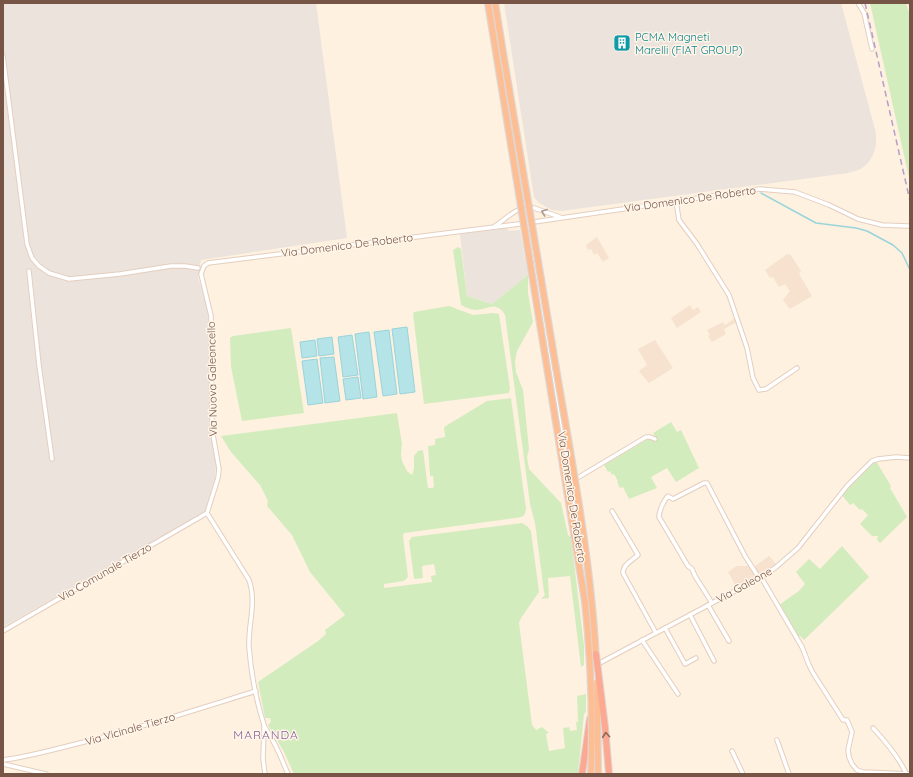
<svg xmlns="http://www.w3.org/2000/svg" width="913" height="777" viewBox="0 0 913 777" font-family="Quicksand,sans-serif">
  <rect width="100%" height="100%" fill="#fef1e0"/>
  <g fill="#f6e2ce">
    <path d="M 597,237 L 609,258 L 603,262 L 597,253 L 594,255 L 591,249 L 588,250 L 586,245 Z"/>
    <path d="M 787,254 L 789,255 L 790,254 L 801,271 L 799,274 L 812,296 L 790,309 L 783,300 L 790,291 L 785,284 L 779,287 L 773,277 L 770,278 L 765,270 Z"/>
    <path d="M 690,305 L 693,310 L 698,307 L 701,312 L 677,328 L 671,318 Z"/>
    <path d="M 735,318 L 737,322 L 724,329 L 726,334 L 712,342 L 708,336 L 710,335 L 707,330 L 723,322 L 725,325 Z"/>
    <path d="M 655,340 L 673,368 L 649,383 L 639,371 L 647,365 L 638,349 Z"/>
    <path d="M 769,556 L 776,564 L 762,575 L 757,573 L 754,567 Z"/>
    <path d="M 737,566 L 749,566 L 757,578 L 737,588 L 728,572 Z"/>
  </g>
  <g fill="#ece3dc">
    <path d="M 3,3 L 316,3 L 347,238 L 201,260 L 198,278 L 205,297 L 208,312 L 212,444 L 216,464 L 215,479 L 205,512 L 3,627 Z"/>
    <path d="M 504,3 L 841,3 L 876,133 L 876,145 L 873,155 L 868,163 L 861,169 L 848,173 L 561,211 L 552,210 L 539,203 L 534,197 Z"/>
    <path d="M 507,228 L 509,231 L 520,230 L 528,275 L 492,304 L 467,296 L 460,234 Z"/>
  </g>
  <g fill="#d3ecbe">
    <path d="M 870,3 L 906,3 L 910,15 L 910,182 Z"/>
    <path d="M 458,247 L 461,249 L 467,296 L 492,304 L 528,275 L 528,293 L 533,322 L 517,351 L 515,361 L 516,372 L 523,390 L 529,449 L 527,457 L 529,469 L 561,503 L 568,535 L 571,537 L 584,646 L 584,665 L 581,667 L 570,576 L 548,578 L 549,598 L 541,599 L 545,595 L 544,592 L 535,523 L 530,504 L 505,315 C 497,301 489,309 476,310 C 471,310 465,307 461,305 L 453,250 Z"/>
    <path d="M 449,306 L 473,315 L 493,313 L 499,314 L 510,388 L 509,393 L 424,404 L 413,314 L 414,312 Z"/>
    <path d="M 291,328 L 304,413 L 242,421 L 231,367 L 230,338 L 233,336 Z"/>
    <path d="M 511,398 L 526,509 L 525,514 L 522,517 L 404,533 L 403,536 L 408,577 L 404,581 L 384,584 L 384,588 L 432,582 L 431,576 L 436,575 L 434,564 L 422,566 L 423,578 L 415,579 L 414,578 L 409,541 L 412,537 L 522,523 L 527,526 L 531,531 L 539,592 L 521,618 L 519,623 L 532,725 L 536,730 L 542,727 L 549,733 L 546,734 L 549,751 L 565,748 L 563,728 L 569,727 L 570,731 L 577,730 L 576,722 L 578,722 L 577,696 L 586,694 L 586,712 L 584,714 L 578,774 L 294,774 L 284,752 L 268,725 L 271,722 L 270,718 L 265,718 L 258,682 L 318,641 L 326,634 L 325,630 L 345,615 L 310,572 L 292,535 L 267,506 L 268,501 L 260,485 L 231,452 L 221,436 L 397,413 L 402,444 L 401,454 L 402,461 L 407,471 L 412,475 L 414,469 L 414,456 L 418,451 L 423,450 L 428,488 L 432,488 L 434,487 L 433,476 L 430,476 L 428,446 L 435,445 L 435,439 L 445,437 L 444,427 L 487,401 Z"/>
    <path d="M 671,422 L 677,432 L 681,430 L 699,468 L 676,482 L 667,468 L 651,477 L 657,488 L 629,499 L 623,487 L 620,488 L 617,482 L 618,481 L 614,474 L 612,475 L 610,471 L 608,472 L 604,465 L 648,439 L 651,438 L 654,441 L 657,440 L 653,433 Z"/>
    <path d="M 876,461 L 891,486 L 890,488 L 907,517 L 880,543 L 877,540 L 878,536 L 872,536 L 860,524 L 868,515 L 862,509 L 860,510 L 853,503 L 850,505 L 842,495 L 850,485 Z"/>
    <path d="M 842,546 L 869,577 L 804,640 L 800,636 L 797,636 L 779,605 L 799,591 L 805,584 L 796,572 L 809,559 L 820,569 Z"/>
  </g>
  <g fill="#b4e3e8" stroke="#99d4db">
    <path d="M 407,327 L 415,392 L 400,394 L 392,329 Z"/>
    <path d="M 389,330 L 397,394 L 383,396 L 374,332 Z"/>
    <path d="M 369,332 L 377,397 L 363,399 L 355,334 Z"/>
    <path d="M 352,335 L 358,375 L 343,377 L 338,337 Z"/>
    <path d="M 332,337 L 334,354 L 319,356 L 317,339 Z"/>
    <path d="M 315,340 L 317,356 L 302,358 L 300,342 Z"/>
    <path d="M 334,357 L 340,401 L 325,403 L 320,358 Z"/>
    <path d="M 317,359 L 323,403 L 308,405 L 302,361 Z"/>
    <path d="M 358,377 L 361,398 L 346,400 L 343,379 Z"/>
  </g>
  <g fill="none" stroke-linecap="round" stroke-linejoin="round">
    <path stroke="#99d4db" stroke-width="1.5" d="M 761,193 L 816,223 L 856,228 L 867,231 L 893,245 L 902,253 L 910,270"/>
    <g stroke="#e4cebf" stroke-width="5.5">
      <g id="minor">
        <path d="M 858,3 L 864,13 L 872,49"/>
        <path d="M 3,56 L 27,244 L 32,258 L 39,266 L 49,273 L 69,279 L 120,274 L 171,266 L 185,266 L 198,268"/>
        <path d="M 503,66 L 582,554 L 588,603"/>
        <path d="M 676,201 L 679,220 L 697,244 L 729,295 L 747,348 L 753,378 L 759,390 L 766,389 L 797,368"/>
        <path d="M 528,207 L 534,208 L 560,217"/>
        <path d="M 495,226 C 504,220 512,212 522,208"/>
        <path d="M 29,271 L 39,365 L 52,459"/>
        <path d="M 574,480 L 646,437 L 650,437 L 655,439"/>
        <path d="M 612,511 L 638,555 C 632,561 623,564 623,573 L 656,633"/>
        <path d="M 207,513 L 218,478 L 219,469 L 212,429 L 211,316 L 201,274 L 204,266 L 208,263 L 527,223 L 760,189 L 795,192 L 829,205 L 858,219 L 882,225 L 908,226"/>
        <path d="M 207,513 L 249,580 C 257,603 248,623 249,647 C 251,672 256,700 264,725 C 266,730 270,735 273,741 C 279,751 283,763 288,774"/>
        <path d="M 761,577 L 802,647 L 809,665 L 813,673 L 843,720 L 847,720 L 852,732 L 848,750 L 849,757 L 852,764 L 857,770 L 863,772 L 910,774"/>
        <path d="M 712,603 L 695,576 L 692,569 L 688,566 L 659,517 C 659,511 664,500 668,496 L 673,499 L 704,483 L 707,483 L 745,556 L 759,578"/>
        <path d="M 708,605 L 729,641"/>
        <path d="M 690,615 L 714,661"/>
        <path d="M 590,621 L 595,685"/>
        <path d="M 665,628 L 685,664 L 696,658"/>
        <path d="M 3,631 L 207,513"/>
        <path d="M 642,640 L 678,694"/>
        <path d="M 596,665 L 761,577 L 775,568 L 798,548 L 847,486 L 872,461 L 878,459 L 896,457 L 910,458"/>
        <path d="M 264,727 L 263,759 L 265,774"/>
        <path d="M 873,728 C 886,742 898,756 906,773"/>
        <path d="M 777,740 L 789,774"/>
        <path d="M 732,751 L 743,774"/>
        <path d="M 3,760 C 26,757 49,751 72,745 C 134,730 195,710 256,691"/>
        <path d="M 3,764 L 46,774"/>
        <path d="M 595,774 L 595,759"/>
      </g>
    </g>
    <g stroke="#ded6d3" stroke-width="8">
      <path id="motorway" d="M 582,774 L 590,719"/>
    </g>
    <use href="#minor" stroke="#fff" stroke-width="3.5"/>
    <use href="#motorway" stroke="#fda992" stroke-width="6"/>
    <g stroke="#b39fc7" stroke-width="1.5" stroke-dasharray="6 4" stroke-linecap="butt">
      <path d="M 865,3 L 910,201"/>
      <path d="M 909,3 L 910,6"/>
    </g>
    <g stroke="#ded6d3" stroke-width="8" stroke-linecap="butt">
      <g id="trunk-bridge">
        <path d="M 488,3 L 585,602 C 591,659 593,716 591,774"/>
        <path d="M 495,3 C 515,127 536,251 557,374 C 573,468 591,563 596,658"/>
        <path d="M 597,682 L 598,774"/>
      </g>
    </g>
    <g stroke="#ded6d3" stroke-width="8" stroke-linecap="butt">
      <path id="motorway-bridge" d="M 596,654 L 605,727 L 609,774"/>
    </g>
    <use href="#trunk-bridge" stroke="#febe94" stroke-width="5.5"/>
    <use href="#motorway-bridge" stroke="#fda992" stroke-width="6"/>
  </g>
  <defs><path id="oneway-chevron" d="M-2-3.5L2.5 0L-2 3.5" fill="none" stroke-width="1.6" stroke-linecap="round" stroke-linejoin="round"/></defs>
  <use stroke="#ad9990" href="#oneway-chevron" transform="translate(544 212) rotate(-160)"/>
  <use stroke="#916655" href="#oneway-chevron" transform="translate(606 735) rotate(-95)"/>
  <defs>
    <g id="building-square" transform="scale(0.9)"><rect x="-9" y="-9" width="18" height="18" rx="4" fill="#0f9aa8" stroke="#fff5e8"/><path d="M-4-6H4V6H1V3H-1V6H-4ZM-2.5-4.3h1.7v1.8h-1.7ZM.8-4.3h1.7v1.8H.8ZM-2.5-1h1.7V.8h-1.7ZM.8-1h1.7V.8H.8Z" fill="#fff"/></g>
  </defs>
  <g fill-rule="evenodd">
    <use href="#building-square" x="622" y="43"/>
  </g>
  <g text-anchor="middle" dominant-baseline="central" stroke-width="3" stroke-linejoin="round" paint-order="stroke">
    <g font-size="11" fill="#0d838f" stroke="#fff5e8" text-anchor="start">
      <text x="635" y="37">PCMA Magneti<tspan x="635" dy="13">Marelli (FIAT GROUP)</tspan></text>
    </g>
    <g font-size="11" fill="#765546" stroke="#fff5e8">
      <text transform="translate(690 199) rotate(-8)">Via Domenico De Roberto</text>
      <text transform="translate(347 245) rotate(-7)">Via Domenico De Roberto</text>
      <text transform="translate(212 379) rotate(-91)">Via Nuova Galeoncello</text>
      <text transform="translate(572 497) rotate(81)">Via Domenico De Roberto</text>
      <text transform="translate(105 572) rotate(-30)">Via Comunale Tierzo</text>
      <text transform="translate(744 585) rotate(-29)">Via Galeone</text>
      <text transform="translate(130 729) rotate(-16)">Via Vicinale Tierzo</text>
    </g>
    <g font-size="12" letter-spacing="1" fill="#84619a" stroke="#fff5e8">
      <text x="266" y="734">MARANDA</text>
    </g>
  </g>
  <rect width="913" height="777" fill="none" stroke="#765546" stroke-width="8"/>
</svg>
